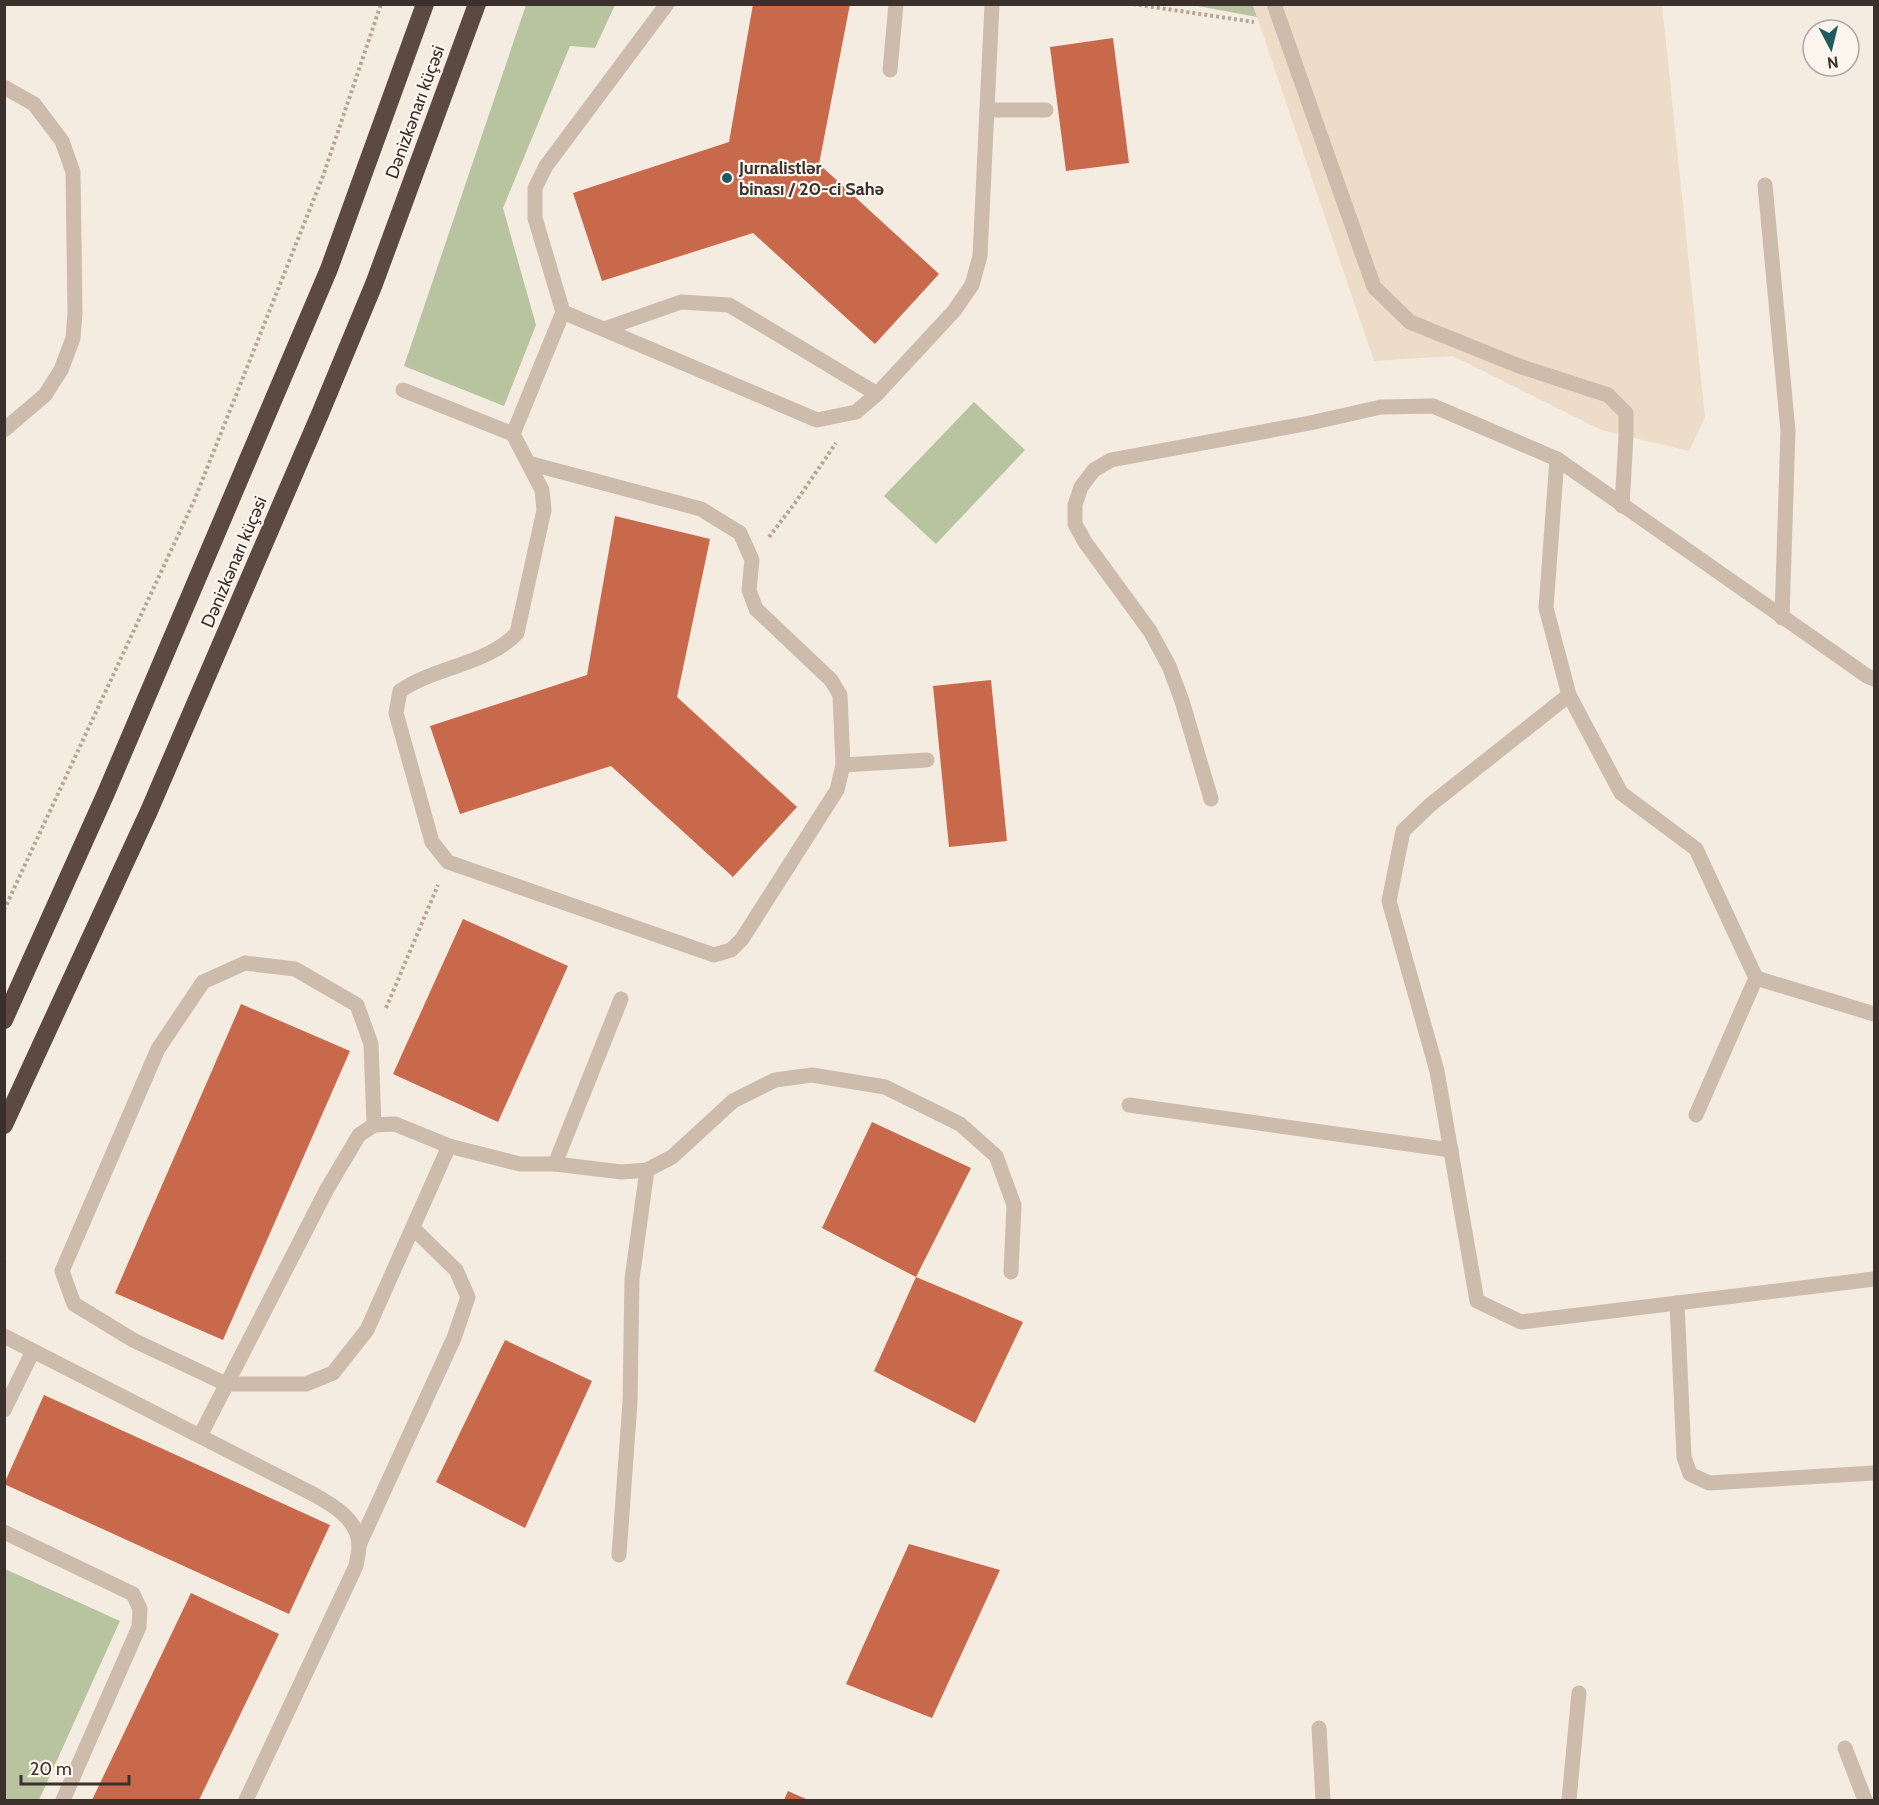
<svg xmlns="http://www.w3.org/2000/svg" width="1879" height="1805" viewBox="0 0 1879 1805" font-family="Cabin,sans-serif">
  <rect width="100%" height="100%" fill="#f4ebe1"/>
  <g fill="#b8c4a0">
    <path d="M 526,5 L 615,5 L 595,48 L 570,46 L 503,208 L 536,325 L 504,406 L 404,366 Z"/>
    <path d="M 1192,5 L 1253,5 L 1257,17 Z"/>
    <path d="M 974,402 L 1025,450 L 936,544 L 884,496 Z"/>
    <path d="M 5,1569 L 120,1621 L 39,1800 L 5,1800 Z"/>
  </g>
  <path fill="#ecdcc8" d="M 1253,5 L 1662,5 L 1705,417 L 1689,451 L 1601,430 L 1453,356 L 1374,361 Z"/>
  <g fill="#c8694b">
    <path d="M 753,4 L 850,4 L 819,164 L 939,274 L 875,344 L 753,233 L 602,281 L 573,193 L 729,142 Z"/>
    <path d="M 1113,38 L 1129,163 L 1066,171 L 1050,47 Z"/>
    <path d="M 615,516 L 710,539 L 677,697 L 797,807 L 733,877 L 611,766 L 460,814 L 430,726 L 587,675 Z"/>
    <path d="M 991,680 L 1007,841 L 949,847 L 933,686 Z"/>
    <path d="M 463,919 L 568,966 L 498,1122 L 393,1074 Z"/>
    <path d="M 241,1004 L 350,1051 L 223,1340 L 115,1293 Z"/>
    <path d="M 872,1122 L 971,1168 L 916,1277 L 1023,1322 L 975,1423 L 874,1371 L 916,1277 L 822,1228 Z"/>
    <path d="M 505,1340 L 592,1381 L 525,1528 L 436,1482 Z"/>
    <path d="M 44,1395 L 330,1525 L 289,1614 L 4,1484 Z"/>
    <path d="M 909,1544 L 1000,1570 L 932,1718 L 846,1684 Z"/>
    <path d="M 191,1593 L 279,1634 L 199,1800 L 92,1800 Z"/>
    <path d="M 788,1791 L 808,1800 L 784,1800 Z"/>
  </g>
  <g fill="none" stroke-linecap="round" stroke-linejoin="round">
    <g stroke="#b9a596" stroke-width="4" stroke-dasharray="3 3" stroke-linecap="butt">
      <path d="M 1133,4 L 1254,22"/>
      <path d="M 769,537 L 795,503 L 836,443"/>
      <path d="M 4,910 L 194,501 L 323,176 L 381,4"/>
      <path d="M 386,1008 L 438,885"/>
      <path d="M 4,1261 L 5,1260"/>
    </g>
    <g stroke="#cdbbac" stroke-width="15">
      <path d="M 667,4 L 546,166 L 535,188 L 535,218 L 563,312 L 817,420 L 856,412 L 877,394 L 954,311 L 972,285 L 980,256 L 992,4"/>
      <path d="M 1274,4 L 1374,287 L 1410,322 L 1519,366 L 1608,395 L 1626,413 L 1626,436 L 1622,506"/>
      <path d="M 890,70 L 896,4"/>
      <path d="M 4,87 L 34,104 L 62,141 L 73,172 L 75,313 L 73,338 L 61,370 L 45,395 L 4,430"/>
      <path d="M 987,110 L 1046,110"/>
      <path d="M 1765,185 L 1788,431 L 1782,618"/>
      <path d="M 604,329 L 681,302 L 729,305 L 877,394"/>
      <path d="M 403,390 L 513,434"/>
      <path d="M 1557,459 L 1546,608 L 1569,695 L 1621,793 L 1696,849 L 1756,978 L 1696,1115"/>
      <path d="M 528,463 L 701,509 L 740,533 L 752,560 L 749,590 L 756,609 L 831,680 L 840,695 L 843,765 L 837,790 L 742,939 L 731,950 L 714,955 L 448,862 L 432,842 L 396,713 L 400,691 C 436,666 487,665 517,633 L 544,510 L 542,490 L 513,434 L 563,312"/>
      <path d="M 1569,695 L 1430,805 L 1403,831 L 1389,901 L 1437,1071 L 1477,1301 L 1521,1322 L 1874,1279"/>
      <path d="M 843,765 L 927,760"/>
      <path d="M 1211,799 L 1182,701 L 1169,666 L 1150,631 L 1085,542 L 1075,524 L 1075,505 L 1081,487 L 1094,470 L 1111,460 L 1310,423 L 1381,407 L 1433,406 L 1557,459 L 1867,676 L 1874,679"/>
      <path d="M 1756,978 L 1874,1014"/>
      <path d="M 1129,1105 L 1451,1150"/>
      <path d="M 374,1125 L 371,1044 L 357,1005 L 295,969 L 245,963 L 203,982 L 158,1049 L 62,1271 L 74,1304 L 133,1340 L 226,1384 L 306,1384 L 333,1373 L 367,1330 L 449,1146"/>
      <path d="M 555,1164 L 621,999"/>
      <path d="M 1677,1303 L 1684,1457 L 1690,1474 L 1709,1483 L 1874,1473"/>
      <path d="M 4,1336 L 313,1494 C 333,1505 359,1520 359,1546 C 359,1553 357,1559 356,1566 L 246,1800"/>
      <path d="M 4,1410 L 33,1351"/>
      <path d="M 200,1436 L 327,1189 L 359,1135 L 374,1125 L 395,1124 L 449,1146 L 520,1164 L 555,1164 L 622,1172 L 647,1170 L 672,1157 L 733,1101 L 775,1080 L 812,1075 L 885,1087 L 960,1124 L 996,1156 L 1014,1205 L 1011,1272"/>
      <path d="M 4,1532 L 133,1594 L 140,1609 L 139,1627 L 63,1800"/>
      <path d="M 359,1545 L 454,1338 L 468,1297 L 456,1270 L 413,1228"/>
      <path d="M 619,1555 L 630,1402 L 632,1279 L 647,1170"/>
      <path d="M 1319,1728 L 1323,1800"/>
      <path d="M 1845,1748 L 1865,1800"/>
      <path d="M 1569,1800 L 1579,1693"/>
    </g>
    <g stroke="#5c4a42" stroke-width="18">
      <path d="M 4,1020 L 106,793 L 329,269 L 425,4"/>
      <path d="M 4,1125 L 149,811 L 320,414 L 374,284 L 477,4"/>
    </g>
  </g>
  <circle fill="#1f5a5e" stroke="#fbf5ee" stroke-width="2" cx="727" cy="178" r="6"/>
  <g text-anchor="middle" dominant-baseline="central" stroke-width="4.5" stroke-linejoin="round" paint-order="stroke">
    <g font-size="18" fill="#3b302b" stroke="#fbf5ee">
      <text transform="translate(415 112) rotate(-70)">Dənizkənarı küçəsi</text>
      <text transform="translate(234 562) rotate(-67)">Dənizkənarı küçəsi</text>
    </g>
    <g font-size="18" font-weight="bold" fill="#3b302b" stroke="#fbf5ee" text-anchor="start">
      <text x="739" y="168">Jurnalistlər<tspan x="739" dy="21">binası / 20-ci Sahə</tspan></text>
    </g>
  </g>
  <rect width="1879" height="1805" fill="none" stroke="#3b302b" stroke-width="12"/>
  <g transform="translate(1831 48) rotate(173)"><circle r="28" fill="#fbf5ee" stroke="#aea6a0" stroke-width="1.5"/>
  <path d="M0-4.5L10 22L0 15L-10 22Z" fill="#1f5a5e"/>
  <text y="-9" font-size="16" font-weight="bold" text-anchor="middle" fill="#3b302b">N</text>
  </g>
  <path d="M21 1775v9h108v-9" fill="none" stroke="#3b302b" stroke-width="3"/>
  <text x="30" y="1775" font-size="18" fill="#3b302b" stroke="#fbf5ee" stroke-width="4.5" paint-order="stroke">20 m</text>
</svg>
